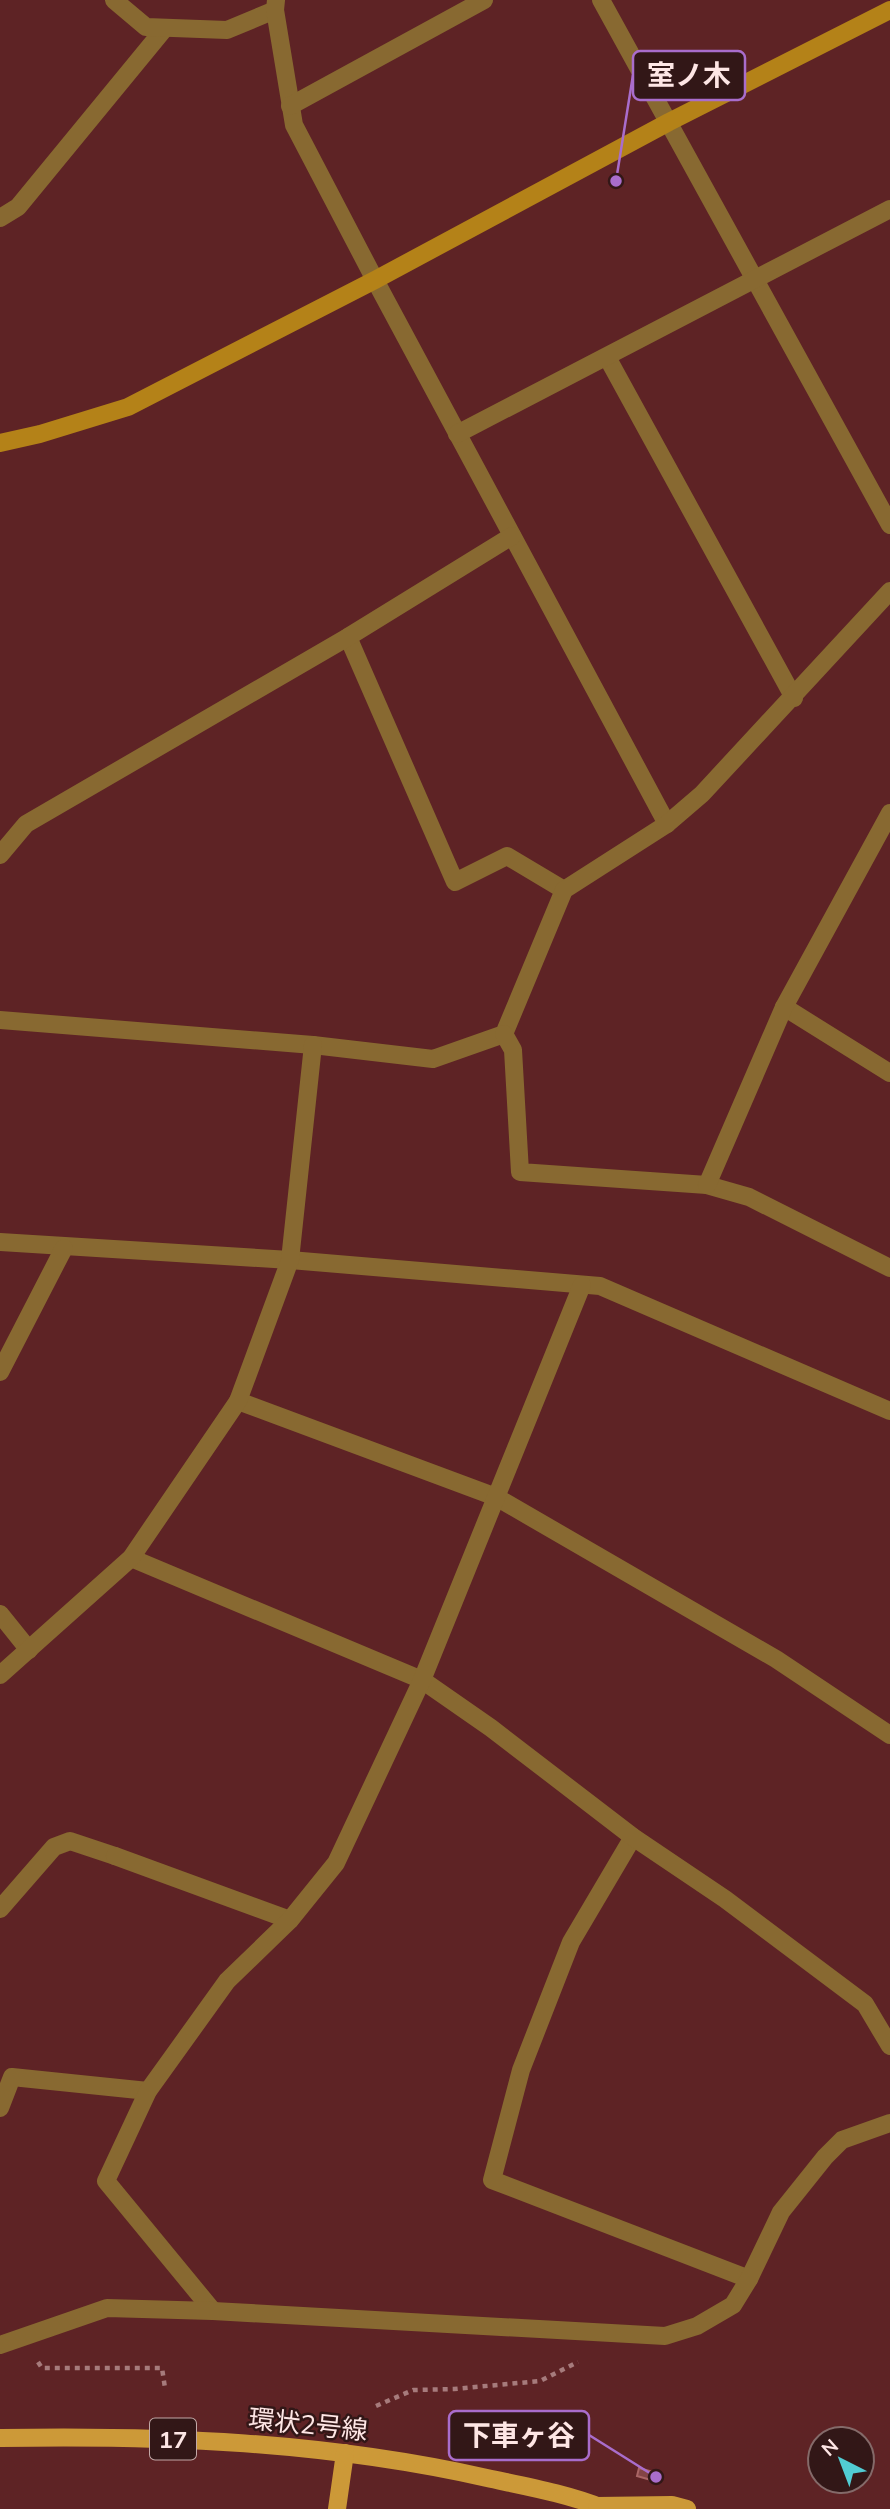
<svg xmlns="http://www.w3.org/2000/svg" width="890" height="2509" viewBox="0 0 890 2509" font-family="Mulish,'Noto Sans JP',sans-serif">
  <rect width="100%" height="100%" fill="#5e2325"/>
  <path fill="#834445" stroke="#a96565" stroke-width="2" d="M 639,2468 L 660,2474 L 658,2482 L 637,2476 Z"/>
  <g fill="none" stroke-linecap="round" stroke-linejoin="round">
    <g stroke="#a67b7c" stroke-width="4.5" stroke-dasharray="5 5" stroke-linecap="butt">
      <path d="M 38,2362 L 42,2368 L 162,2368 L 165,2388"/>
      <path d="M 376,2406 L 413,2390 L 454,2389 L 540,2381 L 578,2362"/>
    </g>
    <g stroke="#886931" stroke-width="18">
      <path d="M 0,218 L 18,207 L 165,28"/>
      <path d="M 348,637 L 455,882 L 507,856 L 564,890"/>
      <path d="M 633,1837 L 571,1942 L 521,2070 L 492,2180 L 749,2279"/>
      <path d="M 0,1909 L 54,1847 L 70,1841 L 115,1856"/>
      <path d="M 0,2108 L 12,2077 L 148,2091"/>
    </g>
    <g stroke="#886931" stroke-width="18">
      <path d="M 114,0 L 146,27 L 227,30 L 275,10"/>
      <path d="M 276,0 L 275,10 L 294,125 L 375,280 L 667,824"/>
      <path d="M 601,0 L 890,525"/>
      <path d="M 290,106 L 484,0"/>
      <path d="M 607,357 L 794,698"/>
      <path d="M 457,434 L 890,209"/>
      <path d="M 0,855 L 26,824 L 348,637 L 512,536"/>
      <path d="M 784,1007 L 890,1073"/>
      <path d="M 0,1020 L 313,1045 L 433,1059 L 504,1034 L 564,890 L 667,824 L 702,794 L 890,591"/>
      <path d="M 504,1034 L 513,1050 L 520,1172 L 707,1185 L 749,1197 L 890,1268"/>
      <path d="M 707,1185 L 784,1007 L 890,813"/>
      <path d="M 0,1242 L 290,1260 L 600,1286 L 890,1411"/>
      <path d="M 0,1372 L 64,1248"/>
      <path d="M 238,1401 L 496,1497 L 776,1659 L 890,1735"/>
      <path d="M 131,1558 L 422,1680 L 491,1728 L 633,1837 L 725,1899 L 865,2004 L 890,2046"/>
      <path d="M 0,1614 L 29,1650"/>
      <path d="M 0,1675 L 131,1558 L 238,1401 L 290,1260 L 313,1045"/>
      <path d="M 115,1856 L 290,1920"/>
      <path d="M 213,2311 L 106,2181 L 148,2091 L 227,1981 L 290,1920 L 336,1863 L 422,1680 L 582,1285"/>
      <path d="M 0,2345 L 107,2308 L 213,2311 L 665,2336 L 697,2326 L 733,2305 L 749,2279 L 781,2212 L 825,2157 L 842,2140 L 890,2123"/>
    </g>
    <path stroke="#b48218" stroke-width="18" d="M 0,443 L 40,434 L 128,407 L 375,280 L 669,122 L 890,10"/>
    <g stroke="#cc9938" stroke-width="18">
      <path d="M 0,2438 C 163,2435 327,2442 487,2478 C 524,2486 569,2494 605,2509"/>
      <path d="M 597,2506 L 672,2505 L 687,2509"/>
      <path d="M 337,2509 L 345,2453"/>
    </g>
  </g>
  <g text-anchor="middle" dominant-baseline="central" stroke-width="5" stroke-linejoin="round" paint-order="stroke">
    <rect fill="#321717" stroke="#c1a8a7" stroke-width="2" x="150" y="2418.5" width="46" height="41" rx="5"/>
    <g font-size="24" font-weight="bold" fill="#fee6e5">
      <text x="173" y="2439">17</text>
    </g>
    <g font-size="26" fill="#fee6e5" stroke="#321717">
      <text transform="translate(308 2424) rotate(6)">環状2号線</text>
    </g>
  </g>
  <path fill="none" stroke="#a96dcc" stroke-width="2.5" d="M616 181L633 75M656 2477L589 2435"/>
  <g fill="#a96dcc" stroke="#321717" stroke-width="2.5">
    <circle cx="616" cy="181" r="7"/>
    <circle cx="656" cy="2477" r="7"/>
  </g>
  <g fill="#321717" stroke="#a96dcc" stroke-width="2.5">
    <rect x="633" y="51" width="112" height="49" rx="7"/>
    <rect x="449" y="2411" width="140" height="49" rx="7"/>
  </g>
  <g font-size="28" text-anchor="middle" font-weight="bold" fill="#fee6e5">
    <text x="689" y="85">室ノ木</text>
    <text x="519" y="2445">下車ヶ谷</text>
  </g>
  <g transform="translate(841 2460) rotate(318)"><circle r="33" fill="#321717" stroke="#846a69" stroke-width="2"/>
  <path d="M0-5L12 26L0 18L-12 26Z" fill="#51ccd3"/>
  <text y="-10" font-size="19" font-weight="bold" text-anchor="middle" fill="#fee6e5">N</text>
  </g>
</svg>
